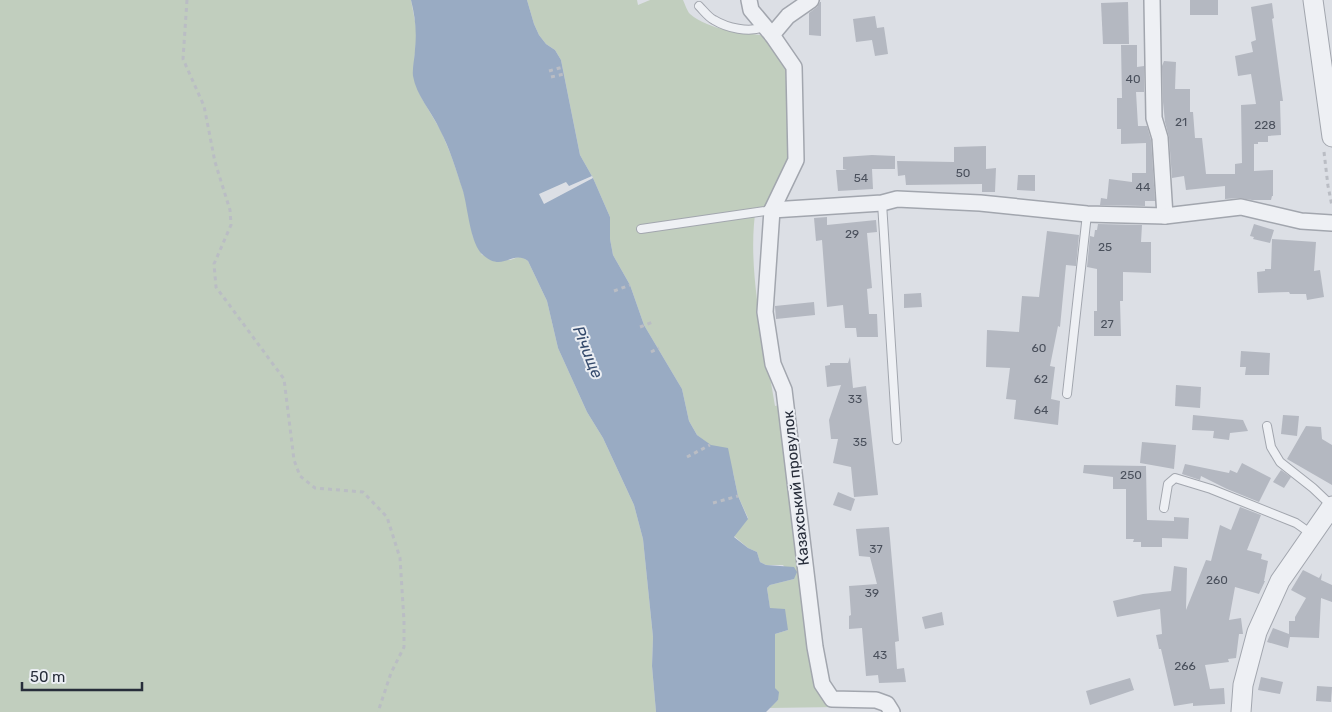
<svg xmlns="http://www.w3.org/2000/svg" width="1332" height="712" viewBox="0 0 1332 712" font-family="Rubik,sans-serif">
  <rect width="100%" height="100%" fill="#dcdfe5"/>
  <g fill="#c1cebe">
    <path d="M 0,0 L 411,0 L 417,32 L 413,74 L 421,97 L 441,131 L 451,155 L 465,196 L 473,237 L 482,255 C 490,256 498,260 506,260 C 517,261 516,252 528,261 L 547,301 L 558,348 L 587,412 L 603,438 L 634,505 L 643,539 L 653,637 L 652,666 L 656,712 L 0,712 Z"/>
    <path d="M 527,0 L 637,0 L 638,5 L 650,0 L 683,0 C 685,4 687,11 690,14 C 710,31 742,32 766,36 L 788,68 L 791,155 L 770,207 L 756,207 C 746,270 765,343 775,406 L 793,402 L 803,516 L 826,681 L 838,696 L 837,707 L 769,708 L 778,700 L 775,688 L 775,634 L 788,630 L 770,609 L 767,588 L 770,585 L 794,579 L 783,565 L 766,565 L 760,562 L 757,552 L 748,548 L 734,536 L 748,518 L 738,496 L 733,472 L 710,445 L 697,435 L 689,421 L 682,389 L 644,325 L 630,285 L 613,255 L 610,239 L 610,217 L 593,178 L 580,155 L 561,60 L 555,50 L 546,44 L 539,35 L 534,24 Z"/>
  </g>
  <path fill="#99abc3" d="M 411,0 L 527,0 L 534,24 L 539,35 L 546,44 L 555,50 L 561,60 L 580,155 L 593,178 L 610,217 L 610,239 L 613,255 L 630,285 L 644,325 L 682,389 L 689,421 L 697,435 L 711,445 L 728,448 L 738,496 L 748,519 L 734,537 L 748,548 L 757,552 L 760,562 L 766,565 L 794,567 L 797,572 L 794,579 L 770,585 L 767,588 L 770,608 L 785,609 L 788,630 L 775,634 L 775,688 L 779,692 L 778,700 L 766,712 L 656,712 L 652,666 L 653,637 L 643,539 L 634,505 L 603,438 L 587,412 L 558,348 L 547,301 L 528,261 C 512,249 503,273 483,255 C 470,244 468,208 463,191 C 456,170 450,149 440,130 C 432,112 416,95 413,76 C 412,68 415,57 415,49 C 417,32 415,16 411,0 Z"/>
  <path fill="#dcdfe5" d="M 592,176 L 593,178 L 544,204 L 539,194 L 566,182 L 569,186 Z"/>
  <g fill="#b4b8c1">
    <rect x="1190" y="0" width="28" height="15"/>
    <path d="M 820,2 L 821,2 L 821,36 L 809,35 L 809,13 L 817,7 Z"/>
    <path d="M 1128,2 L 1129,44 L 1103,44 L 1101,3 Z"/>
    <path d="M 1272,3 L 1274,18 L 1272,19 L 1283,101 L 1280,101 L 1281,135 L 1268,136 L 1268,142 L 1258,142 L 1258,144 L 1254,144 L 1254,171 L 1273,170 L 1273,196 L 1272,196 L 1271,200 L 1252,200 L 1240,198 L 1225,199 L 1225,186 L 1186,190 L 1184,176 L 1172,178 L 1169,137 L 1165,122 L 1163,102 L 1162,66 L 1164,61 L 1176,62 L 1175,89 L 1190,89 L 1190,112 L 1193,112 L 1195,138 L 1202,138 L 1206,174 L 1235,174 L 1235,164 L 1242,163 L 1241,105 L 1256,104 L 1251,74 L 1238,76 L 1235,56 L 1253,52 L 1251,42 L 1256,40 L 1251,7 Z"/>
    <path d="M 875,16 L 877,28 L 884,27 L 888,54 L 875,56 L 872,40 L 856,42 L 853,19 Z"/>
    <path d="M 1121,45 L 1137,45 L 1137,67 L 1144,66 L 1144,92 L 1136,92 L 1138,126 L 1147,126 L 1151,140 L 1155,201 L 1145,201 L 1145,206 L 1100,205 L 1101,198 L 1107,199 L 1109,179 L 1132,182 L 1132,173 L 1146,173 L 1146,143 L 1121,144 L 1121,129 L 1117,129 L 1117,98 L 1122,98 Z"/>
    <path d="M 986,146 L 986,169 L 996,168 L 995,192 L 982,192 L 982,184 L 906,185 L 905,175 L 898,176 L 897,161 L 954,162 L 954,147 Z"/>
    <path d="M 872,155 L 895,156 L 895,169 L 872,169 L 873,189 L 838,191 L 836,170 L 847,170 L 843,169 L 843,157 Z"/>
    <path d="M 1018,175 L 1035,175 L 1035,191 L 1017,190 Z"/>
    <path d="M 827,217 L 827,225 L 876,220 L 877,232 L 867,233 L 872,288 L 867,289 L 869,314 L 877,314 L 878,337 L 857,337 L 856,328 L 845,328 L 843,305 L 827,307 L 822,240 L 816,241 L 814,218 Z"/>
    <path d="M 1098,224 L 1142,225 L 1141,242 L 1151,242 L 1151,273 L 1123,272 L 1123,301 L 1120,301 L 1121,336 L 1094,336 L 1094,311 L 1097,311 L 1097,269 L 1087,267 L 1090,236 L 1094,237 L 1095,230 L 1097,230 Z"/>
    <path d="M 1254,224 L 1274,230 L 1270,243 L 1253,239 L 1254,237 L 1250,236 Z"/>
    <path d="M 1047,231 L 1079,235 L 1076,266 L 1066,265 L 1060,327 L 1058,326 L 1050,366 L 1055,367 L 1051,399 L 1060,401 L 1058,425 L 1014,419 L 1016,400 L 1006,399 L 1010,368 L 986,367 L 987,330 L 1019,332 L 1022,296 L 1039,297 Z"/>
    <path d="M 1272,239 L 1316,242 L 1314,271 L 1320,270 L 1324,297 L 1307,300 L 1306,294 L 1290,294 L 1289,292 L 1258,293 L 1257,272 L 1265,271 L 1265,269 L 1271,269 Z"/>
    <path d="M 921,293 L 922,307 L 904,308 L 904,294 Z"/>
    <path d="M 814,302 L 815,315 L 776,319 L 775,306 Z"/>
    <path d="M 1241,351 L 1270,353 L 1269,375 L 1245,375 L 1246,367 L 1240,367 Z"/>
    <path d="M 850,357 L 853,388 L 866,386 L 878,495 L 854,497 L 851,467 L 833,463 L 838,439 L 831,439 L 829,420 L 841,385 L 827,387 L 825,366 L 830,365 L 830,363 L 848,363 Z"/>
    <path d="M 1176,385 L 1201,387 L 1200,408 L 1175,406 Z"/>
    <path d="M 1193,415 L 1243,420 L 1248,431 L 1230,433 L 1229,440 L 1213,438 L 1214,431 L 1192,430 Z"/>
    <path d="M 1283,415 L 1299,416 L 1297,436 L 1281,434 Z"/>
    <path d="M 1306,426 L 1321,427 L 1322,439 L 1332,445 L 1332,485 L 1287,459 Z"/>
    <path d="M 1142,442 L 1176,445 L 1174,469 L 1140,463 Z"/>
    <path d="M 1242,463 L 1271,478 L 1259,502 L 1227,489 L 1201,476 L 1200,480 L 1182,474 L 1185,464 L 1229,473 L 1230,470 L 1237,473 Z"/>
    <path d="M 1084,465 L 1146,466 L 1147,520 L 1174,521 L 1174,517 L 1189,518 L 1188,539 L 1162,538 L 1162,547 L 1141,547 L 1141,542 L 1133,542 L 1134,539 L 1126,539 L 1126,489 L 1113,489 L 1113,477 L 1083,473 Z"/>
    <path d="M 1281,470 L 1291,477 L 1284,488 L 1273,482 Z"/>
    <path d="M 838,492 L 855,499 L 851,511 L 833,505 Z"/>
    <path d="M 1240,507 L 1261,515 L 1247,550 L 1262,554 L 1261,559 L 1268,561 L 1264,581 L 1265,581 L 1259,594 L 1235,587 L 1229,620 L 1241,618 L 1243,634 L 1239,634 L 1236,658 L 1228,659 L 1229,662 L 1205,665 L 1210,689 L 1224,688 L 1225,704 L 1193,706 L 1193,703 L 1174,706 L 1161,649 L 1159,649 L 1156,635 L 1162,634 L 1160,609 L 1117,617 L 1113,601 L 1143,594 L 1171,591 L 1174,566 L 1187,568 L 1186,610 L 1206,560 L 1211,561 L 1220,525 L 1231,530 Z"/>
    <path d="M 889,527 L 899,641 L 895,642 L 897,669 L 904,668 L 906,682 L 879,683 L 878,675 L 866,676 L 862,628 L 849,629 L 849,616 L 851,615 L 849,586 L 877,584 L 870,557 L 859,556 L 856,529 Z"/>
    <path d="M 1303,570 L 1319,578 L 1322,573 L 1321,580 L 1332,585 L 1332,602 L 1321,598 L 1319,638 L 1290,637 L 1288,648 L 1267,642 L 1273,628 L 1289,634 L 1289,621 L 1295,621 L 1295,617 L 1306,598 L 1291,590 Z"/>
    <path d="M 942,612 L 944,625 L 925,629 L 922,617 Z"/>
    <path d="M 1261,677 L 1283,682 L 1280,694 L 1258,690 Z"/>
    <path d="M 1130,678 L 1134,690 L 1090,705 L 1086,691 Z"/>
    <path d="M 1317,686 L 1332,687 L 1331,702 L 1316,701 Z"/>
  </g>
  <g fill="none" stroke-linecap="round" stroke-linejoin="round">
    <g stroke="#a2a6ae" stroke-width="10">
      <g id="service">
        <path d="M 699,6 C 704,11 708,17 714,20 C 727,28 749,33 764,27"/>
        <path d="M 882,203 L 897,440"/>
        <path d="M 641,229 L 772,210"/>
        <path d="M 1067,394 L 1087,214"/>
        <path d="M 1267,426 L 1271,447 L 1280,462 L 1313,488 L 1332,506"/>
        <path d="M 1164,508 L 1168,484 L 1175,478 L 1211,489 L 1296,523 L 1313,535"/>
      </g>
    </g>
    <g stroke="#a2a6ae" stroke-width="18">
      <g id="minor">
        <path d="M 749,0 L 751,10 L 772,35 L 794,67 L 796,160 L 772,210 L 765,312 L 773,364 L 784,390 L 815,647 L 822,684 L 832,699 L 876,700 L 887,704 L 892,712"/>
        <path d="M 1152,0 L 1154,118 L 1160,138 L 1165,216"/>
        <path d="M 772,35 L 788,16 L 811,0"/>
        <path d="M 772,210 L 882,203 L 897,199 L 980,203 L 1087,214 L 1165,216 L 1241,207 L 1301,221 L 1332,223"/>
      </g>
    </g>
    <g stroke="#a2a6ae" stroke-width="21">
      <g id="tertiary">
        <path d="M 1313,0 L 1332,137"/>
        <path d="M 1241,712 L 1243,685 L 1257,632 L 1280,581 L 1332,506"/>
      </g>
    </g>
    <g stroke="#babdc4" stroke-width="3" stroke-dasharray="4 4" stroke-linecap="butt">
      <path d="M 187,0 L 183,59 L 204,106 L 215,162 L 230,210 L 231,225 L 214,264 L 216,287 L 284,379 L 294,460 L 300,476 L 315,488 L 363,492 L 387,517 L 400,558 L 404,621 L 404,647 L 391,673 L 378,712"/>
      <path d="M 549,71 L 563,67"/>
      <path d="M 551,77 L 564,74"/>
      <path d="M 1324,152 L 1328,186 L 1332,206"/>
      <path d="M 614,291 L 630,285"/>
      <path d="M 640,327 L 653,322"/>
      <path d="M 651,352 L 659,348"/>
      <path d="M 687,457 L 710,445"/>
      <path d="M 713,503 L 738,496"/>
    </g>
    <use href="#service" stroke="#eef0f4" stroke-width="8"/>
    <use href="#minor" stroke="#eef0f4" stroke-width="15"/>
    <use href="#tertiary" stroke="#eef0f4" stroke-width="19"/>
  </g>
  <g text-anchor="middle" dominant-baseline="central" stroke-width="4" stroke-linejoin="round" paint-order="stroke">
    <g font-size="12" fill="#4a505c">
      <text x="1133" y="79">40</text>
      <text x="1181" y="122">21</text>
      <text x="1265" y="125">228</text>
      <text x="963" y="173">50</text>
      <text x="861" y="178">54</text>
      <text x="1143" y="187">44</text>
      <text x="852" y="234">29</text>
      <text x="1105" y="247">25</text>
      <text x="1107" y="324">27</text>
      <text x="1039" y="348">60</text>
      <text x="1041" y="379">62</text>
      <text x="855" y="399">33</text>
      <text x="1041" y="410">64</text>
      <text x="860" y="442">35</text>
      <text x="1131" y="475">250</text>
      <text x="876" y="549">37</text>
      <text x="1217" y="580">260</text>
      <text x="872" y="593">39</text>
      <text x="880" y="655">43</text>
      <text x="1185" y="666">266</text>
    </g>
    <g font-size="15" fill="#272d3a" stroke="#ebeef3">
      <text transform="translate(796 488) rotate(-96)">Казахський провулок</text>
    </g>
    <g font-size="16" font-style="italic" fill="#34496b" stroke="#ebeef3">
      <text transform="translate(588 352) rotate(68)">Річище</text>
    </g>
  </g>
  <path d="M22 682v8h120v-8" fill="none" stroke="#272d3a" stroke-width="2.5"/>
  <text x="30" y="682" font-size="15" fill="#272d3a" stroke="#ebeef3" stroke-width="4" paint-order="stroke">50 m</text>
</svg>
